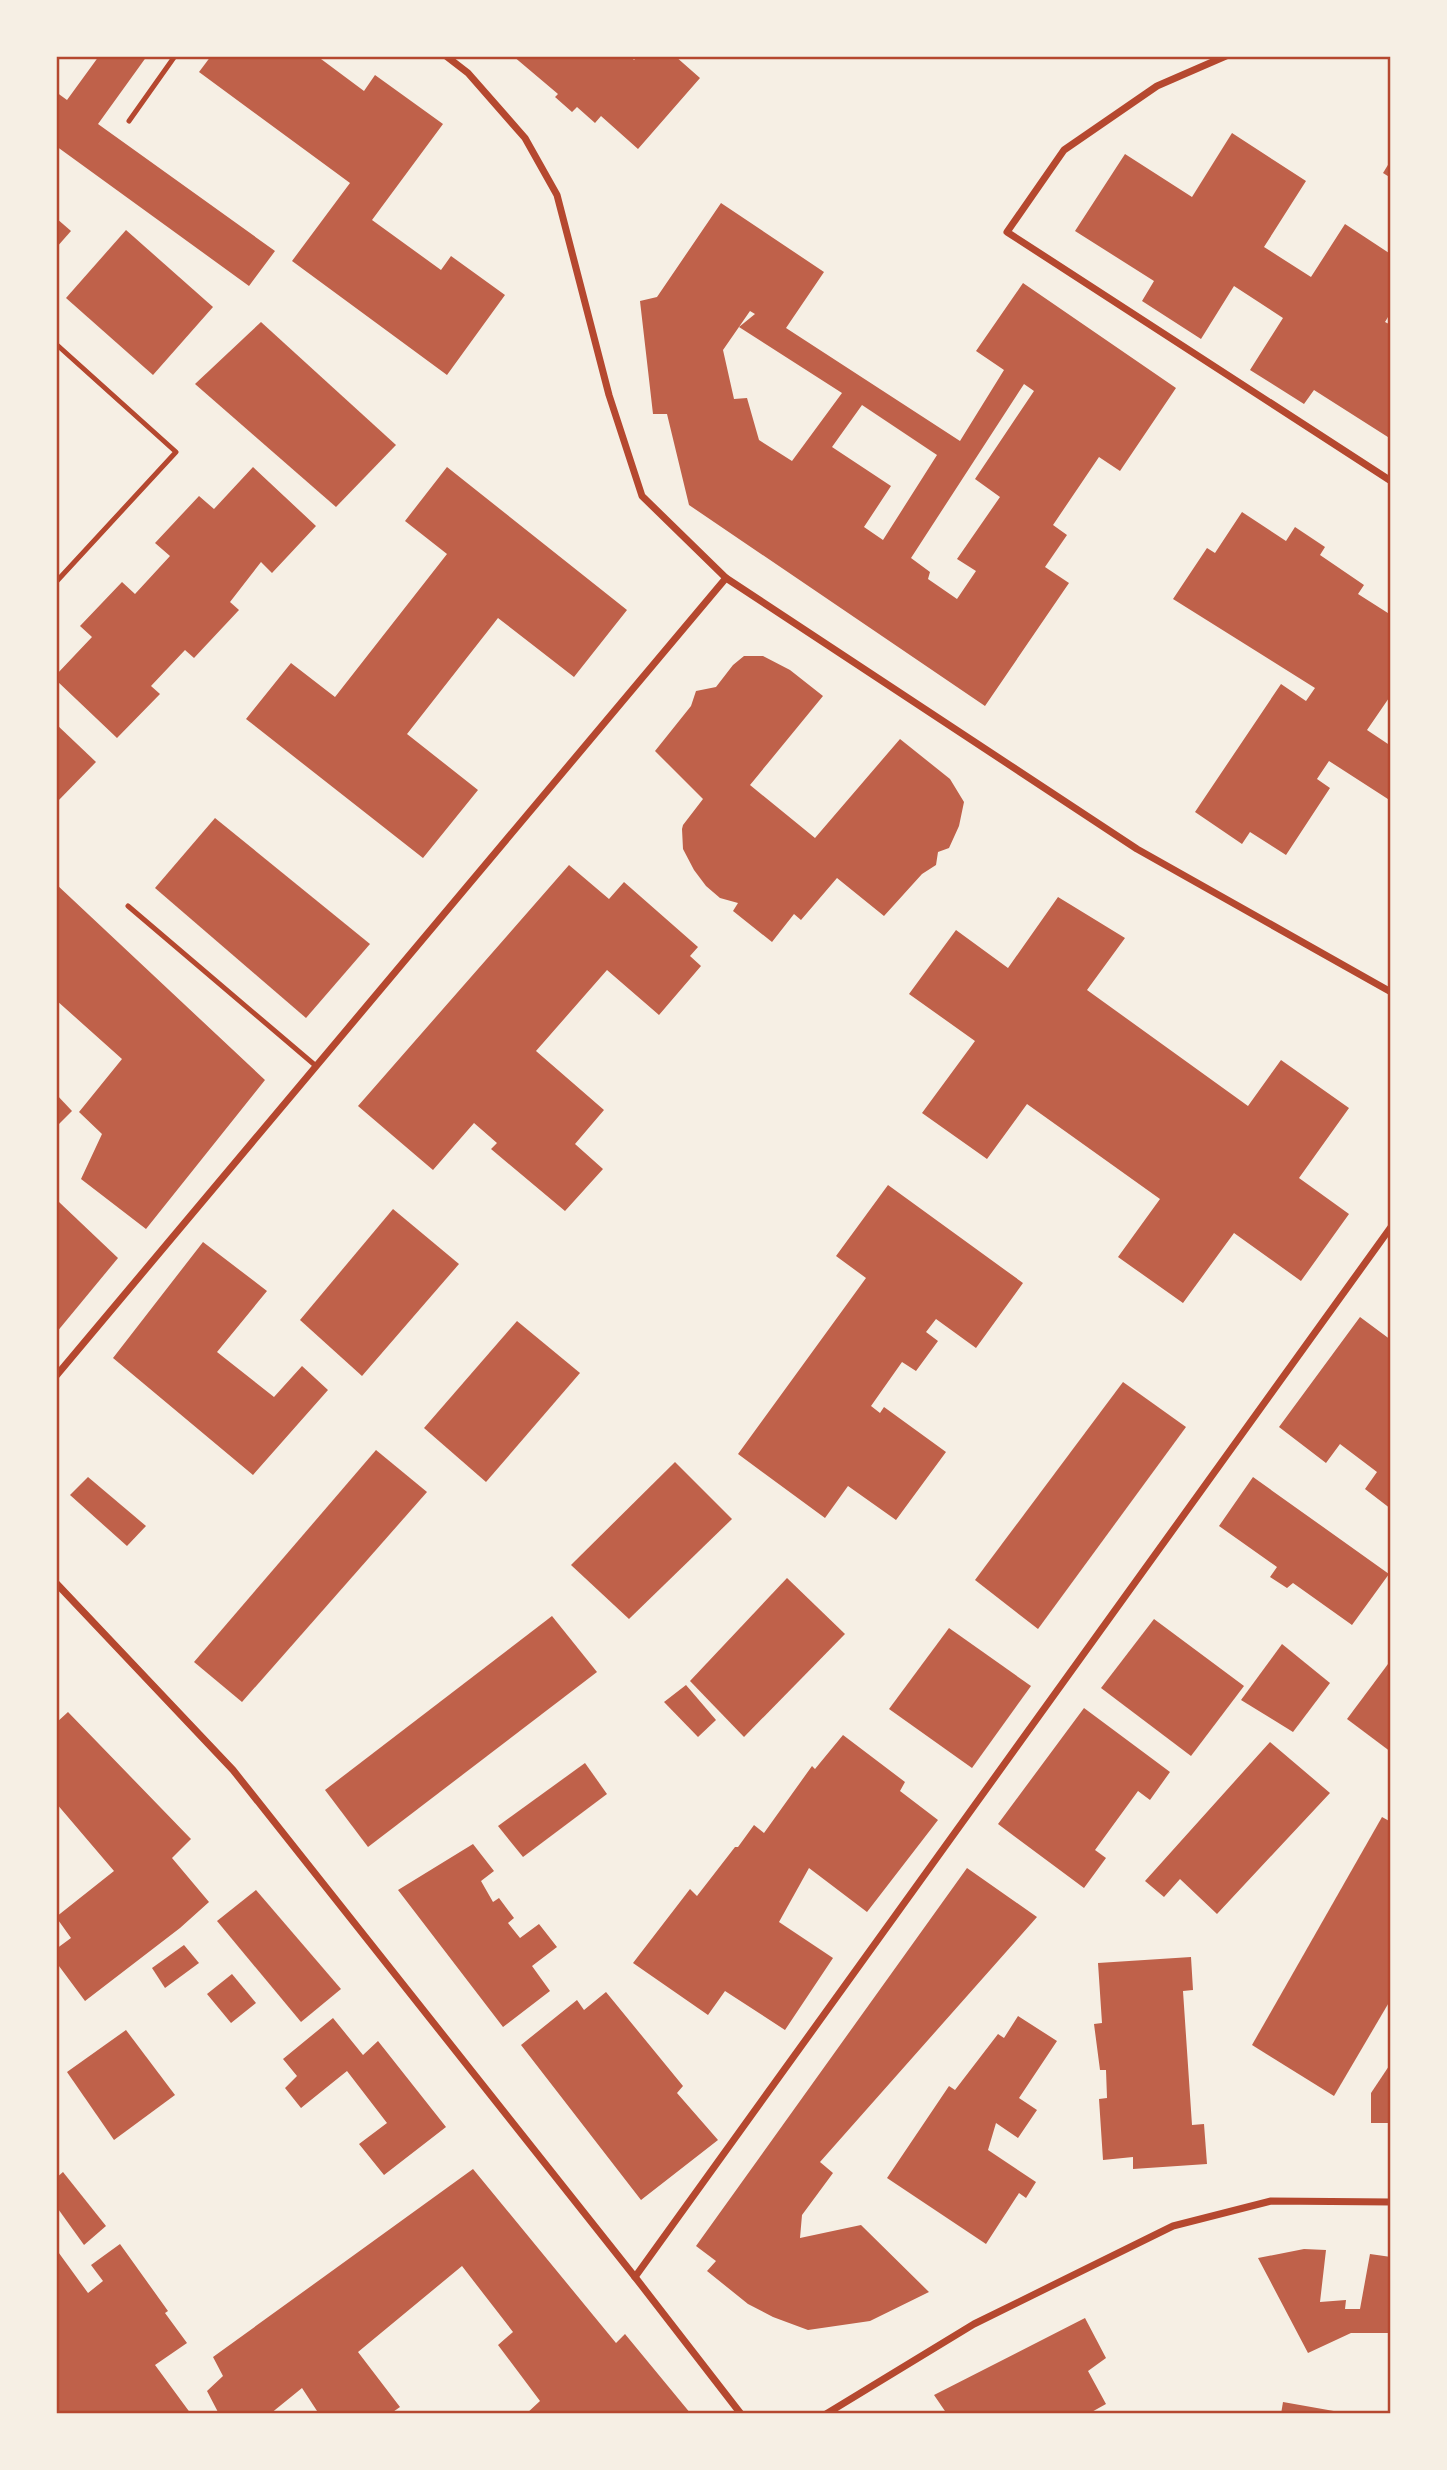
<svg xmlns="http://www.w3.org/2000/svg" width="1447" height="2470" viewBox="0 0 1447 2470" font-family="'Varela Round',sans-serif">
  <rect width="100%" height="100%" fill="#f6efe4"/>
  <g fill="#bf614a" fill-rule="evenodd">
    <path d="M 99,56 L 147,56 L 98,124 L 275,251 L 249,286 L 56,146 L 56,92 L 67,100 Z"/>
    <path d="M 211,56 L 323,56 L 321,59 L 364,91 L 375,75 L 443,124 L 372,220 L 441,270 L 451,256 L 505,295 L 447,375 L 292,261 L 350,183 L 199,72 Z"/>
    <path d="M 513,56 L 630,56 L 634,60 L 638,56 L 675,56 L 700,78 L 638,149 L 601,116 L 595,123 L 577,107 L 572,112 L 555,97 L 558,94 Z"/>
    <path d="M 1232,133 L 1306,181 L 1264,247 L 1311,277 L 1345,224 L 1389,253 L 1391,250 L 1391,312 L 1385,322 L 1391,325 L 1391,439 L 1314,390 L 1304,404 L 1250,370 L 1283,318 L 1234,286 L 1201,339 L 1142,301 L 1154,281 L 1075,231 L 1125,154 L 1192,197 Z"/>
    <path d="M 1391,160 L 1391,178 L 1383,173 Z"/>
    <path d="M 721,203 L 824,272 L 786,328 L 960,441 L 1004,370 L 976,351 L 1023,283 L 1176,388 L 1120,471 L 1099,457 L 1053,525 L 1067,535 L 1045,567 L 1069,583 L 985,706 L 689,505 L 667,414 L 653,414 L 640,301 L 657,297 ZM 750,311 L 755,314 L 739,327 L 842,393 L 792,461 L 759,440 L 747,398 L 734,399 L 723,350 ZM 1024,384 L 1034,391 L 975,479 L 1000,497 L 957,559 L 976,571 L 957,599 L 928,579 L 930,572 L 911,558 ZM 862,405 L 937,455 L 883,540 L 864,527 L 891,486 L 832,447 Z"/>
    <path d="M 56,218 L 71,231 L 56,248 Z"/>
    <path d="M 126,230 L 213,307 L 153,375 L 66,298 Z"/>
    <path d="M 261,322 L 396,445 L 336,507 L 195,384 Z"/>
    <path d="M 253,467 L 316,526 L 272,573 L 261,562 L 230,602 L 239,610 L 194,658 L 185,650 L 151,686 L 160,694 L 117,738 L 56,680 L 56,675 L 92,637 L 80,626 L 122,582 L 135,594 L 170,556 L 155,543 L 199,496 L 214,509 Z"/>
    <path d="M 447,467 L 627,610 L 574,677 L 498,618 L 407,734 L 478,790 L 423,858 L 246,719 L 291,663 L 335,697 L 447,554 L 405,521 Z"/>
    <path d="M 1242,512 L 1286,541 L 1295,527 L 1325,547 L 1320,555 L 1364,585 L 1358,594 L 1391,615 L 1391,695 L 1367,730 L 1391,746 L 1391,801 L 1329,761 L 1317,779 L 1330,788 L 1286,855 L 1250,832 L 1242,844 L 1195,812 L 1281,684 L 1306,701 L 1315,688 L 1173,599 L 1207,548 L 1215,553 Z"/>
    <path d="M 744,656 L 763,656 L 790,670 L 823,696 L 750,785 L 815,838 L 900,739 L 950,779 L 964,802 L 959,826 L 949,848 L 938,852 L 936,865 L 922,874 L 884,916 L 837,878 L 801,920 L 794,914 L 772,942 L 733,911 L 738,903 L 720,898 L 706,886 L 694,870 L 683,849 L 682,829 L 683,825 L 703,799 L 655,751 L 691,706 L 696,691 L 716,687 L 733,665 Z"/>
    <path d="M 56,724 L 96,762 L 56,803 Z"/>
    <path d="M 215,818 L 370,944 L 306,1018 L 155,888 Z"/>
    <path d="M 569,865 L 609,899 L 624,882 L 698,947 L 690,956 L 701,966 L 659,1015 L 607,970 L 536,1051 L 604,1110 L 575,1144 L 603,1169 L 565,1211 L 491,1149 L 497,1143 L 474,1123 L 433,1170 L 358,1106 Z"/>
    <path d="M 56,884 L 265,1080 L 146,1229 L 81,1179 L 102,1134 L 79,1112 L 122,1059 L 56,1000 Z"/>
    <path d="M 1058,897 L 1125,938 L 1087,990 L 1248,1106 L 1281,1060 L 1349,1108 L 1299,1178 L 1349,1214 L 1301,1281 L 1234,1233 L 1183,1303 L 1118,1257 L 1160,1199 L 1027,1104 L 987,1159 L 922,1113 L 975,1041 L 909,994 L 956,930 L 1008,968 Z"/>
    <path d="M 56,1094 L 72,1111 L 56,1127 Z"/>
    <path d="M 888,1185 L 1023,1283 L 976,1348 L 936,1319 L 926,1332 L 938,1341 L 916,1371 L 902,1362 L 871,1406 L 880,1413 L 884,1407 L 946,1452 L 896,1520 L 848,1486 L 825,1518 L 738,1454 L 866,1278 L 836,1256 Z"/>
    <path d="M 59,1202 L 118,1258 L 56,1333 L 56,1206 Z"/>
    <path d="M 393,1209 L 459,1264 L 362,1376 L 300,1320 Z"/>
    <path d="M 203,1242 L 267,1291 L 217,1352 L 274,1397 L 302,1366 L 328,1390 L 253,1475 L 113,1358 Z"/>
    <path d="M 1360,1317 L 1391,1340 L 1391,1509 L 1365,1489 L 1377,1472 L 1340,1444 L 1326,1463 L 1279,1427 Z"/>
    <path d="M 517,1321 L 580,1373 L 486,1482 L 424,1428 Z"/>
    <path d="M 1123,1382 L 1186,1427 L 1038,1629 L 975,1580 Z"/>
    <path d="M 376,1450 L 427,1492 L 242,1702 L 194,1662 Z"/>
    <path d="M 675,1462 L 732,1519 L 629,1619 L 571,1565 Z"/>
    <path d="M 88,1477 L 146,1526 L 127,1546 L 70,1495 Z"/>
    <path d="M 1253,1477 L 1389,1574 L 1352,1625 L 1293,1583 L 1287,1588 L 1270,1577 L 1277,1567 L 1219,1526 Z"/>
    <path d="M 787,1578 L 845,1634 L 744,1737 L 690,1681 Z"/>
    <path d="M 552,1616 L 597,1672 L 368,1847 L 325,1790 Z"/>
    <path d="M 1154,1619 L 1244,1686 L 1191,1756 L 1101,1688 Z"/>
    <path d="M 949,1628 L 1031,1686 L 972,1768 L 889,1709 Z"/>
    <path d="M 1282,1644 L 1330,1683 L 1293,1732 L 1241,1700 Z"/>
    <path d="M 1391,1660 L 1391,1752 L 1347,1719 Z"/>
    <path d="M 686,1685 L 716,1720 L 698,1737 L 664,1702 Z"/>
    <path d="M 1084,1708 L 1170,1772 L 1150,1800 L 1138,1791 L 1095,1850 L 1106,1858 L 1084,1888 L 998,1824 Z"/>
    <path d="M 68,1712 L 191,1839 L 172,1858 L 209,1902 L 180,1928 L 85,2001 L 56,1962 L 56,1949 L 71,1938 L 56,1917 L 114,1871 L 56,1803 L 56,1723 Z"/>
    <path d="M 843,1735 L 905,1782 L 900,1791 L 938,1820 L 867,1912 L 809,1868 L 779,1922 L 833,1958 L 785,2030 L 725,1991 L 708,2015 L 633,1963 L 690,1889 L 697,1896 L 735,1847 L 738,1847 L 754,1825 L 764,1833 L 812,1766 L 815,1769 Z"/>
    <path d="M 1270,1742 L 1330,1793 L 1217,1914 L 1180,1879 L 1164,1897 L 1145,1881 Z"/>
    <path d="M 585,1763 L 607,1794 L 523,1857 L 498,1826 Z"/>
    <path d="M 1382,1817 L 1391,1822 L 1391,1999 L 1334,2096 L 1252,2045 Z"/>
    <path d="M 473,1844 L 494,1871 L 481,1881 L 493,1902 L 499,1898 L 514,1918 L 508,1923 L 520,1938 L 539,1924 L 557,1947 L 532,1966 L 550,1991 L 503,2027 L 398,1890 Z"/>
    <path d="M 967,1868 L 1037,1917 L 820,2162 L 833,2173 L 802,2215 L 800,2238 L 861,2225 L 929,2292 L 870,2321 L 808,2330 L 773,2317 L 748,2304 L 707,2271 L 716,2261 L 696,2246 Z"/>
    <path d="M 256,1890 L 341,1989 L 301,2022 L 217,1921 Z"/>
    <path d="M 184,1945 L 199,1963 L 165,1988 L 152,1968 Z"/>
    <path d="M 1191,1957 L 1193,1990 L 1183,1991 L 1192,2125 L 1204,2124 L 1207,2164 L 1133,2169 L 1133,2157 L 1103,2160 L 1099,2099 L 1107,2098 L 1106,2070 L 1100,2070 L 1094,2024 L 1102,2023 L 1098,1963 Z"/>
    <path d="M 232,1974 L 256,2003 L 231,2023 L 207,1994 Z"/>
    <path d="M 606,1992 L 683,2086 L 677,2093 L 718,2140 L 641,2200 L 521,2045 L 577,2000 L 584,2010 Z"/>
    <path d="M 1018,2016 L 1057,2041 L 1019,2098 L 1037,2110 L 1018,2138 L 996,2123 L 988,2150 L 1036,2182 L 1026,2198 L 1019,2193 L 986,2244 L 887,2178 L 949,2086 L 955,2090 L 998,2034 L 1004,2038 Z"/>
    <path d="M 333,2018 L 363,2055 L 378,2041 L 446,2127 L 384,2175 L 359,2144 L 387,2123 L 347,2071 L 301,2108 L 285,2088 L 297,2076 L 283,2059 Z"/>
    <path d="M 126,2030 L 175,2095 L 114,2140 L 67,2072 Z"/>
    <path d="M 1391,2063 L 1391,2123 L 1371,2123 L 1371,2093 Z"/>
    <path d="M 473,2169 L 616,2343 L 625,2334 L 691,2414 L 526,2414 L 540,2401 L 498,2345 L 513,2332 L 462,2266 L 358,2352 L 400,2407 L 390,2414 L 319,2414 L 302,2388 L 270,2414 L 219,2414 L 207,2391 L 223,2376 L 213,2357 Z"/>
    <path d="M 63,2172 L 106,2226 L 84,2245 L 56,2206 L 56,2178 Z"/>
    <path d="M 120,2244 L 168,2311 L 165,2313 L 187,2343 L 155,2365 L 191,2414 L 56,2414 L 56,2249 L 88,2293 L 103,2281 L 91,2265 Z"/>
    <path d="M 1304,2249 L 1326,2250 L 1320,2302 L 1346,2300 L 1345,2309 L 1360,2309 L 1370,2254 L 1391,2257 L 1391,2333 L 1351,2333 L 1308,2353 L 1258,2258 Z"/>
    <path d="M 1085,2318 L 1106,2358 L 1088,2371 L 1106,2404 L 1088,2414 L 947,2414 L 934,2395 Z"/>
    <path d="M 1283,2402 L 1345,2413 L 1345,2414 L 1281,2414 Z"/>
  </g>
  <g fill="none" stroke-linecap="round" stroke-linejoin="round">
    <g stroke="#b5482f" stroke-width="5">
      <path d="M 129,121 L 175,56"/>
      <path d="M 56,344 L 176,452 L 56,582"/>
      <path d="M 128,906 L 316,1066"/>
    </g>
    <g stroke="#b5482f" stroke-width="7">
      <path d="M 446,56 L 468,73 L 525,138 L 557,195 L 609,395 L 642,496 L 726,578 L 1137,849 L 1391,992"/>
      <path d="M 1226,56 L 1157,86 L 1064,150 L 1007,232 L 1391,481"/>
      <path d="M 56,1376 L 726,578"/>
      <path d="M 56,1583 L 233,1770 L 635,2277 L 741,2414"/>
      <path d="M 635,2277 L 1391,1227"/>
      <path d="M 826,2414 L 974,2324 L 1173,2226 L 1271,2201 L 1391,2202"/>
    </g>
  </g>
  <rect width="1447" height="2470" fill="none" stroke="#f6efe4" stroke-width="116"/>
  <rect x="58" y="58" width="1331" height="2354" fill="none" stroke="#b5482f" stroke-width="2.5"/>
</svg>
